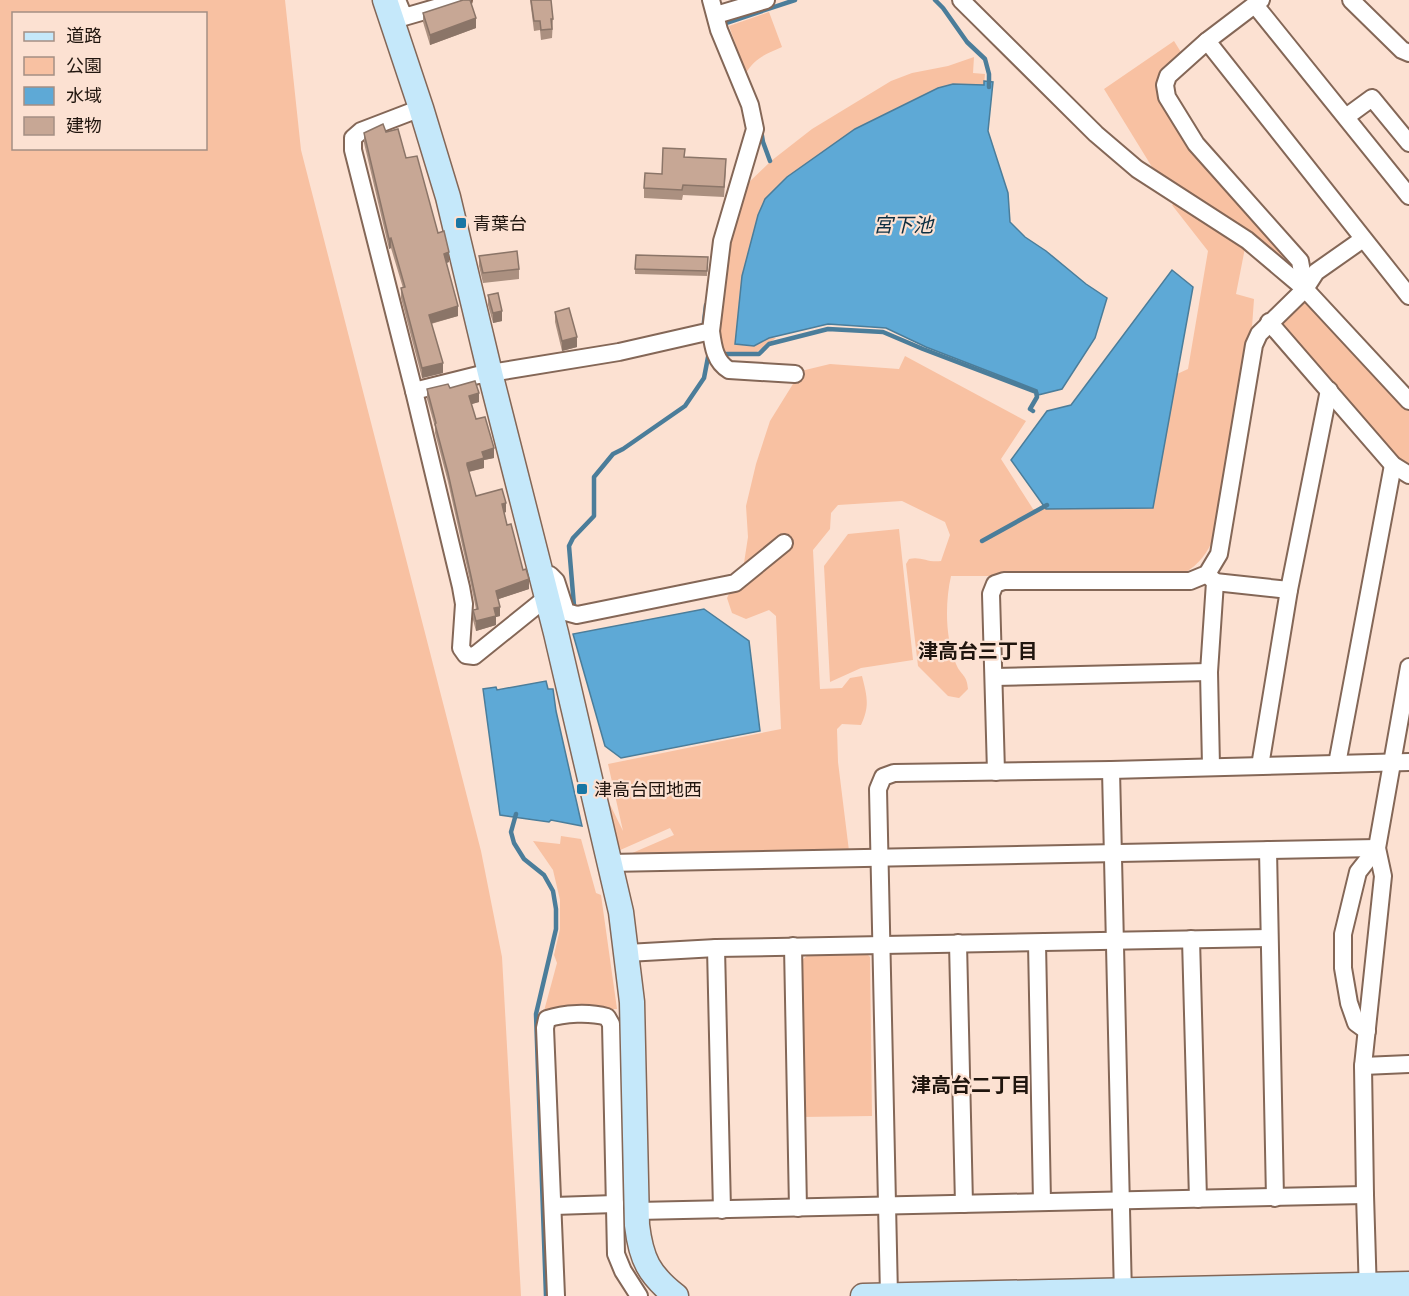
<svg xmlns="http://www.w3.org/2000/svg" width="1409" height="1296" viewBox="0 0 1409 1296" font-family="'Archivo Narrow','Noto Sans JP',sans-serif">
  <rect width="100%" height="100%" fill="#fce1d2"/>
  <g fill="#f8c1a2" fill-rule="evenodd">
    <path d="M 0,0 L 285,0 L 301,150 L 481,851 L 502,957 L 521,1296 L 0,1296 ZM 14,14 L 206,14 L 206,148 L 14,148 Z"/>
    <path d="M 769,12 L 782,47 C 766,54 755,58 746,73 L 729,26 Z"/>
    <path d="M 1174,41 L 1184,57 L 1160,86 L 1284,257 L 1280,258 L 1152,167 L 1104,89 Z"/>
    <path d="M 974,57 L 973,73 L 985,74 L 984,85 L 953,84 L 938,88 L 855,129 L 758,215 L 742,276 L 735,344 L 754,346 L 769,338 L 776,338 L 757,352 L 727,352 L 720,347 L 718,330 L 727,242 L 743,188 L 771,161 L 812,129 L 891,81 L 912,73 L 948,66 Z"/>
    <path d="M 1179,199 L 1245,248 L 1236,294 L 1254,299 L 1252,327 L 1212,542 C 1204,558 1195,568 1179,576 L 951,576 C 945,603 945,638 956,664 C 961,676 967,674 968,689 L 959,698 L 948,696 L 918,666 L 906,564 L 909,559 C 921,556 928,563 941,561 L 950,535 L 945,522 L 902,501 L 838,505 L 831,513 L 830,529 L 813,550 L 820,689 L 842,688 L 850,678 L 862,676 C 867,696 870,706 861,725 L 842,724 L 837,729 L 838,762 L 849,851 L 630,854 L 674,835 L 670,828 L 618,851 L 597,778 L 623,831 L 608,764 L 781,729 L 776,616 L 769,610 L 746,619 L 732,613 L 727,598 L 744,563 L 748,537 L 746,506 L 756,464 L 770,421 L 801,371 L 830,364 L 899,369 L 905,356 L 1026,421 L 1001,459 L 1033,509 L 1153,508 L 1177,374 L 1188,369 L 1208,251 L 1172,205 Z"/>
    <path d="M 1302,300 L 1308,301 L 1409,407 L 1409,471 L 1279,329 L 1280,321 Z"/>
    <path d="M 899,529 L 913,660 L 861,668 L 830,682 L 824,566 L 848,534 Z"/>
    <path d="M 561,836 L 581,839 L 596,893 L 601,895 L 617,1009 L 544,1011 L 557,963 L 554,955 L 560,929 L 560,900 L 553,870 L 533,841 L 560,844 Z"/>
    <path d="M 809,954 L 867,954 L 870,957 L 872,1116 L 802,1117 L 801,961 Z"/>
  </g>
  <g fill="#5ea9d6" stroke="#4b7d9a" stroke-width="1.5">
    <path d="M 984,81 L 993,82 L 988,131 L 1008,193 L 1010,222 L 1025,237 L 1046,251 L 1086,284 L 1107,298 L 1095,338 L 1062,389 L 1038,395 L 1037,390 L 926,347 L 886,328 L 828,324 L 769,338 L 754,346 L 735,344 L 742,276 L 758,215 L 765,199 L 787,177 L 855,129 L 938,88 L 953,84 L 984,85 Z"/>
    <path d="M 1172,270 L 1193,287 L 1153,508 L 1046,509 L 1011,460 L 1047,411 L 1071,405 Z"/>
    <path d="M 704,609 L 749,641 L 760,731 L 621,758 L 605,746 L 573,634 Z"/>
    <path d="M 546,681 L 548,689 L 553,689 L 556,711 L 582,826 L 551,820 L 549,822 L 500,815 L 483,689 L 496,687 L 497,690 Z"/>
  </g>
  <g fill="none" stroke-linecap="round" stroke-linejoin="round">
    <g stroke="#4b7d9a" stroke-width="4.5">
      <path d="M 935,0 L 943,8 L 967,42 L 985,59 L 989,74 L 989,87"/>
      <path d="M 726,23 L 795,0"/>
      <path d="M 761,130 L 763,142 L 770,161"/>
      <path d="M 703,330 L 706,305"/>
      <path d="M 720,354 L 759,354 L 769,344 L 828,329 L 883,332 L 923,349 L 1036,392 L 1037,397 L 1030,409 L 1033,411"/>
      <path d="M 982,541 L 1047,505"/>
      <path d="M 574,606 L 569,546 L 573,538 L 594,516 L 594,477 L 613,454 L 623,449 L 685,406 L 704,378 L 709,352"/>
      <path d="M 516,814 L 511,832 L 514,843 L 524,859 L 544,875 L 553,891 L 556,909 L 556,929 L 536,1014 L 546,1296"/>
    </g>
    <g stroke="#846757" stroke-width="20">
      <g id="street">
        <path d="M 397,0 L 404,17 L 463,0"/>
        <path d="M 961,0 L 1096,134 L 1137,169 L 1247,240 L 1305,289 L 1409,401"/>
        <path d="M 1261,0 L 1207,41 L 1168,76 L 1165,85 L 1167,97 L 1196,144 L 1300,261 L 1305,289"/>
        <path d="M 1351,0 L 1402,50 L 1409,53"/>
        <path d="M 1255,5 L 1409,196"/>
        <path d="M 716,15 L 766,0"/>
        <path d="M 1207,41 L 1409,296"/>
        <path d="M 421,108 L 361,131 L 353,138 L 353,150 L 414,391 L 461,587 L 464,604 L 461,648 L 466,655 L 474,656 L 546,598"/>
        <path d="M 1346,117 L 1372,98 L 1409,143"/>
        <path d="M 1269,322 L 1393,465 L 1409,475"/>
        <path d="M 711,331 C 713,346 715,362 729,370 L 795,374"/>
        <path d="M 414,391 L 478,375 L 619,352 L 711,331 L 722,241 L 755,129 L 750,105 L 719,30 L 711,0"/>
        <path d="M 1207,574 L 1215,582 L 1209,672 L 1211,766"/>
        <path d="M 541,577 L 550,575 L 556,581 L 566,612 L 577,615 L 735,583 L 784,543"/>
        <path d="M 1215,582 L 1289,590"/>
        <path d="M 994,677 L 1209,672"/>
        <path d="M 1337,764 L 1393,465"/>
        <path d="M 1260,766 L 1289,590 L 1329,390"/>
        <path d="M 1111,770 L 1123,1296"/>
        <path d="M 996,772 L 991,594 L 995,584 L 1004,581 L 1190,581 L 1207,574 L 1219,554 L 1254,345 L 1259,334 L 1305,289 L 1316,272 L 1363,239"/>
        <path d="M 1268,850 L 1275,1198"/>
        <path d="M 609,863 L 1377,848"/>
        <path d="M 1191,939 L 1198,1199"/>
        <path d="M 958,943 L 964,1204"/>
        <path d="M 1037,943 L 1042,1202"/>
        <path d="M 793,946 L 798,1208"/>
        <path d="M 716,948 L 722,1210"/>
        <path d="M 627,953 L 716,948 L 1269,938"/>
        <path d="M 1367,1031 L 1356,1023 L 1349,1003 L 1343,968 L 1343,934 L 1358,872 L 1377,848"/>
        <path d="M 1363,1066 L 1409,1064"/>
        <path d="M 554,1206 L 615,1204"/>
        <path d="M 637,1211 L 1365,1195"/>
        <path d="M 1368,1294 L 1365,1195 L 1363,1066 L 1383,876 L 1377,848 L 1409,667"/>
        <path d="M 556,1296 L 545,1028 L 547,1019 C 564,1013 590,1012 607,1017 L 611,1024 L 616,1254 L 623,1271 L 639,1296"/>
        <path d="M 889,1296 L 878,789 L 883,777 L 894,773 L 1111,770 L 1409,762"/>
      </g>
    </g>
    <g stroke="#846757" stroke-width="27">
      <g id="secondary">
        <path d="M 385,0 L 421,108 L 448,197 L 490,373 L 556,633 L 621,912 L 632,1002 L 637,1225 C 641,1259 649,1275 676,1296"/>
        <path d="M 863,1296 L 1409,1284"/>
      </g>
    </g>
    <use href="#street" stroke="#fff" stroke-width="16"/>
    <use href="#secondary" stroke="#c5e8fa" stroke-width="24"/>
  </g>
  <g fill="#ab9080">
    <path d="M 530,0 L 551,0 L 553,19 L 552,38 L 541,40 L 540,30 L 534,31 Z"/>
    <path d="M 423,13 L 476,28 L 430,45 L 423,22 Z"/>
    <path d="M 386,132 L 406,158 L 438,233 L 449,262 L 446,263 L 458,316 L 431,324 L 443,373 L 422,378 L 401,298 L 401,288 L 403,288 L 391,248 L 389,249 L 364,143 L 364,133 Z"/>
    <path d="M 685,157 L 726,169 L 724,197 L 683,195 L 682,200 L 644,198 L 644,188 Z"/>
    <path d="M 479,256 L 519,269 L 519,279 L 483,283 L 479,266 Z"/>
    <path d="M 708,257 L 707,276 L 635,274 L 635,269 Z"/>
    <path d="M 488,295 L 502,321 L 493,323 L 488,305 Z"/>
    <path d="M 555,312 L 577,347 L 562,351 L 555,322 Z"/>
    <path d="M 450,388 L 479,402 L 471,404 L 476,419 L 494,458 L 484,460 L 484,468 L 469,472 L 476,496 L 506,512 L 504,513 L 507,525 L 529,589 L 498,599 L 500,616 L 496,617 L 496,625 L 476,631 L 473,620 L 473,610 L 476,609 L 471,585 L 448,482 L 435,433 L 435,427 L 427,399 L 427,389 Z"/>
  </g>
  <g fill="#8b7568">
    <path d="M 476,18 L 476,28 L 430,45 L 430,35 Z"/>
    <path d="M 391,238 L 391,248 L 389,249 L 389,239 Z"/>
    <path d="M 449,252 L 449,262 L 444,264 L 444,254 Z"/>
    <path d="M 458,306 L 458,316 L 429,324 L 429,315 Z"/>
    <path d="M 502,311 L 502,321 L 493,323 L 493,313 Z"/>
    <path d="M 577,337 L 577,347 L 562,351 L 562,341 Z"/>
    <path d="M 443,363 L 443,373 L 422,378 L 422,368 Z"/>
    <path d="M 479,393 L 479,402 L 469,405 L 469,396 Z"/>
    <path d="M 494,448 L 494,458 L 484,460 L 484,468 L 467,472 L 467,463 L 482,452 Z"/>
    <path d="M 506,503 L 506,512 L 502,513 L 502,504 Z"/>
    <path d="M 529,579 L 529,589 L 496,600 L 496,591 Z"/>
    <path d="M 500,607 L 500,616 L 496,617 L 496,625 L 476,631 L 476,621 L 494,608 Z"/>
  </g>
  <g fill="#c7a795" stroke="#8b7568" stroke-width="1.5">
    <path d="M 463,0 L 470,0 L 476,18 L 430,35 L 423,13 Z"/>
    <path d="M 531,0 L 551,0 L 553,19 L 551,19 L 552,29 L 541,30 L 540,21 L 534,21 Z"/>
    <path d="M 383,124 L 386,132 L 398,129 L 406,158 L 417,156 L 438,233 L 444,231 L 449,252 L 444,254 L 458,306 L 429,315 L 443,363 L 422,368 L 401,288 L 405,287 L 391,238 L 389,239 L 364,133 Z"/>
    <path d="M 663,148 L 685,149 L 684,157 L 726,159 L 724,187 L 683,185 L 682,190 L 644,188 L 645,173 L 662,174 Z"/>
    <path d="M 517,251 L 519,269 L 483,273 L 479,256 Z"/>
    <path d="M 636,255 L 708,257 L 707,271 L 635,269 Z"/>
    <path d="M 498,293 L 502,311 L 493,313 L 488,295 Z"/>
    <path d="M 569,308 L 577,337 L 562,341 L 555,312 Z"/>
    <path d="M 475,381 L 479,393 L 469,396 L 476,419 L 485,417 L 494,448 L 482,452 L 484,458 L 467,463 L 467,465 L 476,496 L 502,489 L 506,503 L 502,504 L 507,525 L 511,524 L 523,570 L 526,569 L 529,579 L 496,591 L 500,607 L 494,608 L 496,616 L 476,621 L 473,610 L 478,609 L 471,576 L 448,473 L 435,424 L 436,423 L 427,389 L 448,384 L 450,388 Z"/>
  </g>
  <g fill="#1976a4" stroke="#fce1d2" stroke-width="2">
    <rect x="455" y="217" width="12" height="12" rx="3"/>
    <rect x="576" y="783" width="12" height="12" rx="3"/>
  </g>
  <g text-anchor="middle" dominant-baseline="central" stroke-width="4.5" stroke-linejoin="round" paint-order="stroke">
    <g font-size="18" fill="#20150e" stroke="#fce1d2" text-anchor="start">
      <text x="473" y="223">青葉台</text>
      <text x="594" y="789">津高台団地西</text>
    </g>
    <g font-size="20" font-style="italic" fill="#0c2e41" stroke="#fce1d2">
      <text x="903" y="224">宮下池</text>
    </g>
    <g font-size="20" font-weight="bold" fill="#20150e" stroke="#fce1d2">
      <text x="978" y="650">津高台三丁目</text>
      <text x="971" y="1084">津高台二丁目</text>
    </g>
  </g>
  <rect x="12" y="12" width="195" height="138" fill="#fce1d2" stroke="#a48f84" stroke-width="1.5"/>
  <rect x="24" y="32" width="30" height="9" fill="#c5e8fa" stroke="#a48f84" stroke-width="1.5"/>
  <text x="66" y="42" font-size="18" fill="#20150e">道路</text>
  <rect x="24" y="57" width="30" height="18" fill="#f8c1a2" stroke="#a48f84" stroke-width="1.5"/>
  <text x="66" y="72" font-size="18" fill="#20150e">公園</text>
  <rect x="24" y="87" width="30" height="18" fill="#5ea9d6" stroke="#a48f84" stroke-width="1.5"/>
  <text x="66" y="102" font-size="18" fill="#20150e">水域</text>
  <rect x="24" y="117" width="30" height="18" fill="#c7a795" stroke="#a48f84" stroke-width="1.5"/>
  <text x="66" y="132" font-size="18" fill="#20150e">建物</text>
</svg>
